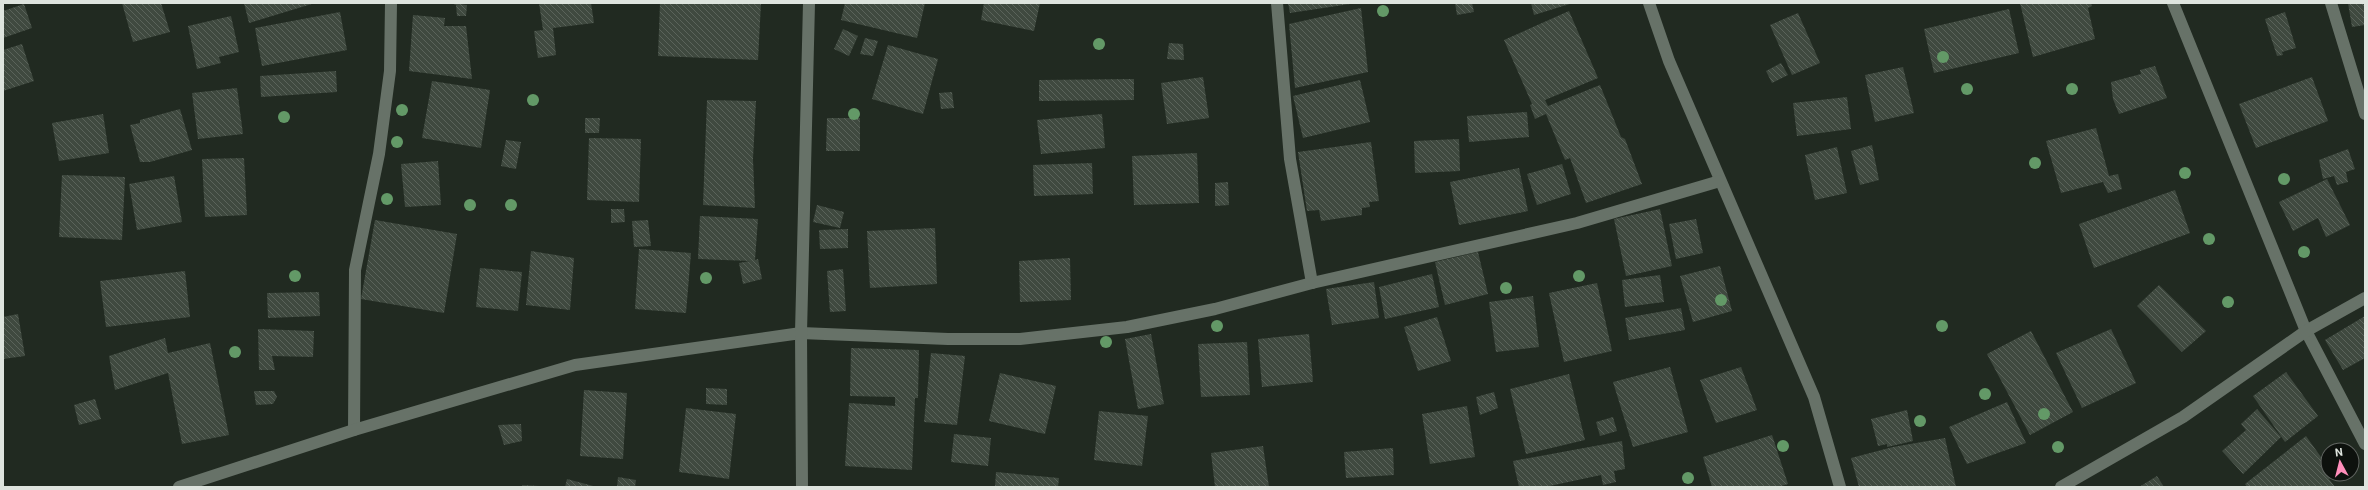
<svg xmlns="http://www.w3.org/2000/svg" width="2368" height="490" viewBox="0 0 2368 490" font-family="Roboto,sans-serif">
  <defs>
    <pattern id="building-back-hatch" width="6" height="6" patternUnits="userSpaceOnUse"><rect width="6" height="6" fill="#3f493f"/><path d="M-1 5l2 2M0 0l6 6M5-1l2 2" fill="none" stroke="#5a635a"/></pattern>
  </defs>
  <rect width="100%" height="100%" fill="#212a21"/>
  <g fill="url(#building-back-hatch)">
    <path d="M 122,3 L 161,3 L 170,32 L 133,42 Z"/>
    <path d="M 244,3 L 315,3 L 249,23 Z"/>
    <path d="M 452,3 L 467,5 L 466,16 L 457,16 L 456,5 Z"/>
    <path d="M 539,3 L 591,3 L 594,23 L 553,28 L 556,55 L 538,58 L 534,31 L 543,30 Z"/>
    <path d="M 660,3 L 761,3 L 758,60 L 658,56 Z"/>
    <path d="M 845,3 L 925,3 L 917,38 L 841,20 Z"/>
    <path d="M 984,3 L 1040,3 L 1034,31 L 981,20 Z"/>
    <path d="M 1288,3 L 1350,3 L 1350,4 L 1290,13 Z"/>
    <path d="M 1455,3 L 1472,3 L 1474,12 L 1457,15 Z"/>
    <path d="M 1531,3 L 1573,3 L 1534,15 Z"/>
    <path d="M 2020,3 L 2091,3 L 2092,6 L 2088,8 L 2095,39 L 2033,57 Z"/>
    <path d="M 2348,3 L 2365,3 L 2365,25 L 2352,27 Z"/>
    <path d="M 24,4 L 32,28 L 3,38 L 3,11 Z"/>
    <path d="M 1361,8 L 1368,72 L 1295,88 L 1289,24 Z"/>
    <path d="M 2009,9 L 2019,53 L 1934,73 L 1924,29 Z"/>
    <path d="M 1569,11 L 1598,78 L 1545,100 L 1548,106 L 1600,85 L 1621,137 L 1625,139 L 1642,184 L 1586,203 L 1570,158 L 1565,160 L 1546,114 L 1535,119 L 1530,105 L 1532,104 L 1504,40 Z"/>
    <path d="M 340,12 L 347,50 L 262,66 L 255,28 Z"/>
    <path d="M 2285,12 L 2296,48 L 2282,52 L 2283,55 L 2277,56 L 2265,19 Z"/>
    <path d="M 1798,13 L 1820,63 L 1792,75 L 1770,25 Z"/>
    <path d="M 413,15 L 445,18 L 444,26 L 466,26 L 472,79 L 409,71 Z"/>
    <path d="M 231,16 L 239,52 L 219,57 L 221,63 L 197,69 L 188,26 Z"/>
    <path d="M 843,29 L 858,36 L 849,56 L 834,49 Z"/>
    <path d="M 865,38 L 878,41 L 873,56 L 860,54 Z"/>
    <path d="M 1169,43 L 1183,44 L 1184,60 L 1167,59 Z"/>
    <path d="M 22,44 L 34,81 L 3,91 L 3,50 Z"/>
    <path d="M 888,45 L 938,59 L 923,114 L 872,99 Z"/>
    <path d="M 1781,63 L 1788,75 L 1772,83 L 1766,71 Z"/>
    <path d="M 2155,66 L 2167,98 L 2119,114 L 2113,99 L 2111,82 L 2141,74 L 2140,70 Z"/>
    <path d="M 1903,67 L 1914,113 L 1875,122 L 1865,75 Z"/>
    <path d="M 336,71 L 337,92 L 261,97 L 260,76 Z"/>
    <path d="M 1203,77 L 1209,118 L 1167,124 L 1161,83 Z"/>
    <path d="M 2312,77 L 2328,121 L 2256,148 L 2239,104 Z"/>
    <path d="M 1134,79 L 1134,100 L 1039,101 L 1039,80 Z"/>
    <path d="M 1360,80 L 1370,122 L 1303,138 L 1293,96 Z"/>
    <path d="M 432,81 L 490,90 L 481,148 L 422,138 Z"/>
    <path d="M 237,88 L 243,134 L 198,139 L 192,93 Z"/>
    <path d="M 952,92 L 954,108 L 941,109 L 939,93 Z"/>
    <path d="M 1847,97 L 1851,129 L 1797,136 L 1793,103 Z"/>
    <path d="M 707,100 L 756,101 L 753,159 L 755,208 L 703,205 Z"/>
    <path d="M 180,109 L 192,150 L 150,162 L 140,162 L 130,125 L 140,123 L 140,120 Z"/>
    <path d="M 1527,112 L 1529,137 L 1469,142 L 1467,116 Z"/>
    <path d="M 103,114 L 109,153 L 59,161 L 52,123 Z"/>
    <path d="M 1102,114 L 1105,148 L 1041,154 L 1037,120 Z"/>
    <path d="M 585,118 L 600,118 L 599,133 L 585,133 Z"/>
    <path d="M 827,118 L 860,118 L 860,151 L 826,151 Z"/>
    <path d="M 2096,128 L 2109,176 L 2118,174 L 2122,189 L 2108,193 L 2103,182 L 2061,193 L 2046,141 Z"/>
    <path d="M 589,138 L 641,139 L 639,202 L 587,200 Z"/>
    <path d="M 1459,139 L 1460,171 L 1415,173 L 1414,141 Z"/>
    <path d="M 506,140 L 521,142 L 516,169 L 501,166 Z"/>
    <path d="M 1371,142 L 1379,201 L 1369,202 L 1370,207 L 1362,208 L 1362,215 L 1321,221 L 1319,210 L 1307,211 L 1298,152 Z"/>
    <path d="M 1872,145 L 1879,180 L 1860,185 L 1851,151 Z"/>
    <path d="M 1837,147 L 1847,193 L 1815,200 L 1805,155 Z"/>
    <path d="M 2348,149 L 2355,169 L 2346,172 L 2348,182 L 2337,185 L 2334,176 L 2323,179 L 2319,160 Z"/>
    <path d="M 1197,153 L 1199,203 L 1134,205 L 1132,156 Z"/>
    <path d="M 244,158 L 247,215 L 205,217 L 202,159 Z"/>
    <path d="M 438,161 L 441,205 L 405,207 L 401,164 Z"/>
    <path d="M 1092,163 L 1093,194 L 1034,196 L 1033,165 Z"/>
    <path d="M 1562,164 L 1571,194 L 1537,205 L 1527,174 Z"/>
    <path d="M 1519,168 L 1528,211 L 1459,225 L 1450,182 Z"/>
    <path d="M 62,175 L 125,177 L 122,240 L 59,237 Z"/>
    <path d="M 174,176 L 182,222 L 137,230 L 129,184 Z"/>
    <path d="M 2327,179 L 2350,225 L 2326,237 L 2318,218 L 2293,231 L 2279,202 Z"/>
    <path d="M 1228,182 L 1229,205 L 1215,206 L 1215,183 Z"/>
    <path d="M 2175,190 L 2190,233 L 2094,268 L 2079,224 Z"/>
    <path d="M 817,205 L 844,212 L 840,228 L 813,222 Z"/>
    <path d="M 611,209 L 624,209 L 625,222 L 611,223 Z"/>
    <path d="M 1660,209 L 1672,266 L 1626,276 L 1614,219 Z"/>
    <path d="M 700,216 L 758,219 L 755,260 L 758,259 L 762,279 L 743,284 L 739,263 L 750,261 L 698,259 Z"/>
    <path d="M 1696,219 L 1703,253 L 1676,259 L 1669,224 Z"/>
    <path d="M 375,220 L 457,234 L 444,313 L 361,299 Z"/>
    <path d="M 648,220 L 651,246 L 634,247 L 632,221 Z"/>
    <path d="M 935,228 L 937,284 L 870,288 L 867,231 Z"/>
    <path d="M 848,229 L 848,248 L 820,249 L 819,230 Z"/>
    <path d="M 639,249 L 691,253 L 686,313 L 635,309 Z"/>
    <path d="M 531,251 L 574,258 L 570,310 L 526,305 Z"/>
    <path d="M 1478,252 L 1488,294 L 1445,305 L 1435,262 Z"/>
    <path d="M 1070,258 L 1071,300 L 1020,302 L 1019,261 Z"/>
    <path d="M 1720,266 L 1732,311 L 1693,322 L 1680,276 Z"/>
    <path d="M 480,268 L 522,272 L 518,311 L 476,307 Z"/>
    <path d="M 843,269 L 846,311 L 830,312 L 827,271 Z"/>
    <path d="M 185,271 L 190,317 L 106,327 L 100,281 Z"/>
    <path d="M 1432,274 L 1439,307 L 1385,319 L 1379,287 Z"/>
    <path d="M 1660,275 L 1664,302 L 1625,307 L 1622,280 Z"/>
    <path d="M 1374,282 L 1379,318 L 1332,325 L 1326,289 Z"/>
    <path d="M 1597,283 L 1612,351 L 1564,362 L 1549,293 Z"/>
    <path d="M 2159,285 L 2206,331 L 2182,352 L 2137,306 Z"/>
    <path d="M 319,292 L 320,316 L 268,318 L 267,293 Z"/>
    <path d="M 1533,296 L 1539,347 L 1496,352 L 1489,302 Z"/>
    <path d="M 1681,308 L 1685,330 L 1629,340 L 1625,318 Z"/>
    <path d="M 18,314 L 25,356 L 3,359 L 3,317 Z"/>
    <path d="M 2365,316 L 2365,358 L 2343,370 L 2325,340 Z"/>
    <path d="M 1437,317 L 1451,361 L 1418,371 L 1404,327 Z"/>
    <path d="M 258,329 L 314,331 L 313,357 L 272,356 L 275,370 L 259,370 Z"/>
    <path d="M 2111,329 L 2136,383 L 2082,408 L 2056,353 Z"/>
    <path d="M 2031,331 L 2073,412 L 2030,435 L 1987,354 Z"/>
    <path d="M 1151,334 L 1164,404 L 1138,409 L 1125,339 Z"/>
    <path d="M 1309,334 L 1313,382 L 1262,387 L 1258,339 Z"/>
    <path d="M 165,338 L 168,353 L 210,343 L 229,435 L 182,444 L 168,373 L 115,390 L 109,356 Z"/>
    <path d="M 1247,342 L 1250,395 L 1201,397 L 1198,344 Z"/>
    <path d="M 851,348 L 919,350 L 918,398 L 915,398 L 912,470 L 845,466 L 849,403 L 895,406 L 895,397 L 850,396 Z"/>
    <path d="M 931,353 L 965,356 L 957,425 L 924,422 Z"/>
    <path d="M 1670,367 L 1688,432 L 1633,447 L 1613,382 Z"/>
    <path d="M 1741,367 L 1757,410 L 1716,423 L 1700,380 Z"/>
    <path d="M 2286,372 L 2318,416 L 2285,442 L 2253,396 Z"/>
    <path d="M 1000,373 L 1056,386 L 1045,434 L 989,421 Z"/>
    <path d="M 1569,374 L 1585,440 L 1526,454 L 1510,389 Z"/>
    <path d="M 706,388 L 727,389 L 727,405 L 706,404 Z"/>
    <path d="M 584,390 L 627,393 L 623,459 L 580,456 Z"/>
    <path d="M 254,391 L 274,391 L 277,397 L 273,404 L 256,405 Z"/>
    <path d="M 1494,392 L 1498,408 L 1480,415 L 1476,397 Z"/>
    <path d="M 95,399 L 101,419 L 79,425 L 74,405 Z"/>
    <path d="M 2007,402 L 2026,443 L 1967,464 L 1949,427 Z"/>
    <path d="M 1467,406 L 1475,457 L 1430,464 L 1422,414 Z"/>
    <path d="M 686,408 L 736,414 L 729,479 L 679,472 Z"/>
    <path d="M 2257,409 L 2281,437 L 2243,474 L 2222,451 L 2246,430 L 2241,424 Z"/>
    <path d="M 1907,410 L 1913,441 L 1887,447 L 1887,444 L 1878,446 L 1871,419 Z"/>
    <path d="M 1099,411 L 1148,416 L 1142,466 L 1094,460 Z"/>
    <path d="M 1613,417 L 1617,431 L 1600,436 L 1596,422 Z"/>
    <path d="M 521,424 L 522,441 L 504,445 L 498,425 Z"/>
    <path d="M 954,434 L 991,438 L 988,466 L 951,462 Z"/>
    <path d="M 1772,435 L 1788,484 L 1778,487 L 1712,487 L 1703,457 Z"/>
    <path d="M 2306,436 L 2328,467 L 2328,474 L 2334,475 L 2329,479 L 2335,487 L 2247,487 L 2245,484 Z"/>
    <path d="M 1945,438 L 1956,487 L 1859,487 L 1851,458 L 1893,447 Z"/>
    <path d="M 1622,441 L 1625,469 L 1614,471 L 1616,482 L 1603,485 L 1601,475 L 1545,487 L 1519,487 L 1513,461 Z"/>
    <path d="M 1263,446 L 1269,487 L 1215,487 L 1211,453 Z"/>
    <path d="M 1393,448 L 1394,475 L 1346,478 L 1344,452 Z"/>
    <path d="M 996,472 L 1059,478 L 1058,487 L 995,487 Z"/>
    <path d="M 2157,476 L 2164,487 L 2139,487 Z"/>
    <path d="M 618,477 L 636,480 L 635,487 L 617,487 Z"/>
    <path d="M 567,479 L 597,487 L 565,487 Z"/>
    <path d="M 522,485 L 540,486 L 540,487 L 522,487 Z"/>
  </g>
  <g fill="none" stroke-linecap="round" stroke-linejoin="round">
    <g stroke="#677268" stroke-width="12">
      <path d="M 1277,3 L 1290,159 L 1312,283"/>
      <path d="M 1649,3 L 1669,61 L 1814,397 L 1840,487"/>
      <path d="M 2173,3 L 2306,331 L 2365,444"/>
      <path d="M 2331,3 L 2365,114"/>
      <path d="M 354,430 L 355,270 L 379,154 L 390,71 L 391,3"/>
      <path d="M 179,487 L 354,430 L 575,365 L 801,333 L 948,339 L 1020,339 L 1127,327 L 1215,309 L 1312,283 L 1577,223 L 1720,181"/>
      <path d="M 802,487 L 801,333 L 809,3"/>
      <path d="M 2061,487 L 2183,417 L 2306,331 L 2365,298"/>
    </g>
  </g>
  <g fill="#639967">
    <circle cx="1383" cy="11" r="6"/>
    <circle cx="1099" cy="44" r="6"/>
    <circle cx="1943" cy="57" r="6"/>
    <circle cx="1967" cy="89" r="6"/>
    <circle cx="2072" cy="89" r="6"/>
    <circle cx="533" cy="100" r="6"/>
    <circle cx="402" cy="110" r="6"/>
    <circle cx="854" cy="114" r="6"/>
    <circle cx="284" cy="117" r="6"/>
    <circle cx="397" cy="142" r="6"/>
    <circle cx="2035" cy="163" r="6"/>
    <circle cx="2185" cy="173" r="6"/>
    <circle cx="2284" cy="179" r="6"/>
    <circle cx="387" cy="199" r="6"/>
    <circle cx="470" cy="205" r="6"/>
    <circle cx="511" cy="205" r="6"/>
    <circle cx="2209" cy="239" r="6"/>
    <circle cx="2304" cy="252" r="6"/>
    <circle cx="295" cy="276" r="6"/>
    <circle cx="1579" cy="276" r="6"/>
    <circle cx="706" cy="278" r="6"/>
    <circle cx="1506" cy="288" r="6"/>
    <circle cx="1721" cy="300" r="6"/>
    <circle cx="2228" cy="302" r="6"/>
    <circle cx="1217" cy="326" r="6"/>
    <circle cx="1942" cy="326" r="6"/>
    <circle cx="1106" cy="342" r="6"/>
    <circle cx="235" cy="352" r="6"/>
    <circle cx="1985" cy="394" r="6"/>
    <circle cx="2044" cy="414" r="6"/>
    <circle cx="1920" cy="421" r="6"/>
    <circle cx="1783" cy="446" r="6"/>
    <circle cx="2058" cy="447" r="6"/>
    <circle cx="1688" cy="478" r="6"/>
  </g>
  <rect width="2368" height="490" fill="none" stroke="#dee4de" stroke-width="8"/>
  <g transform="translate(2340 462) rotate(353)"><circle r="19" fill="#0d110d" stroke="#616561"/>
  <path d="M0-3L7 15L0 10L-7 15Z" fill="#ff8eba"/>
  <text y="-6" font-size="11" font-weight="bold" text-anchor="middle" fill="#dee4de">N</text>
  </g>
</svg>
